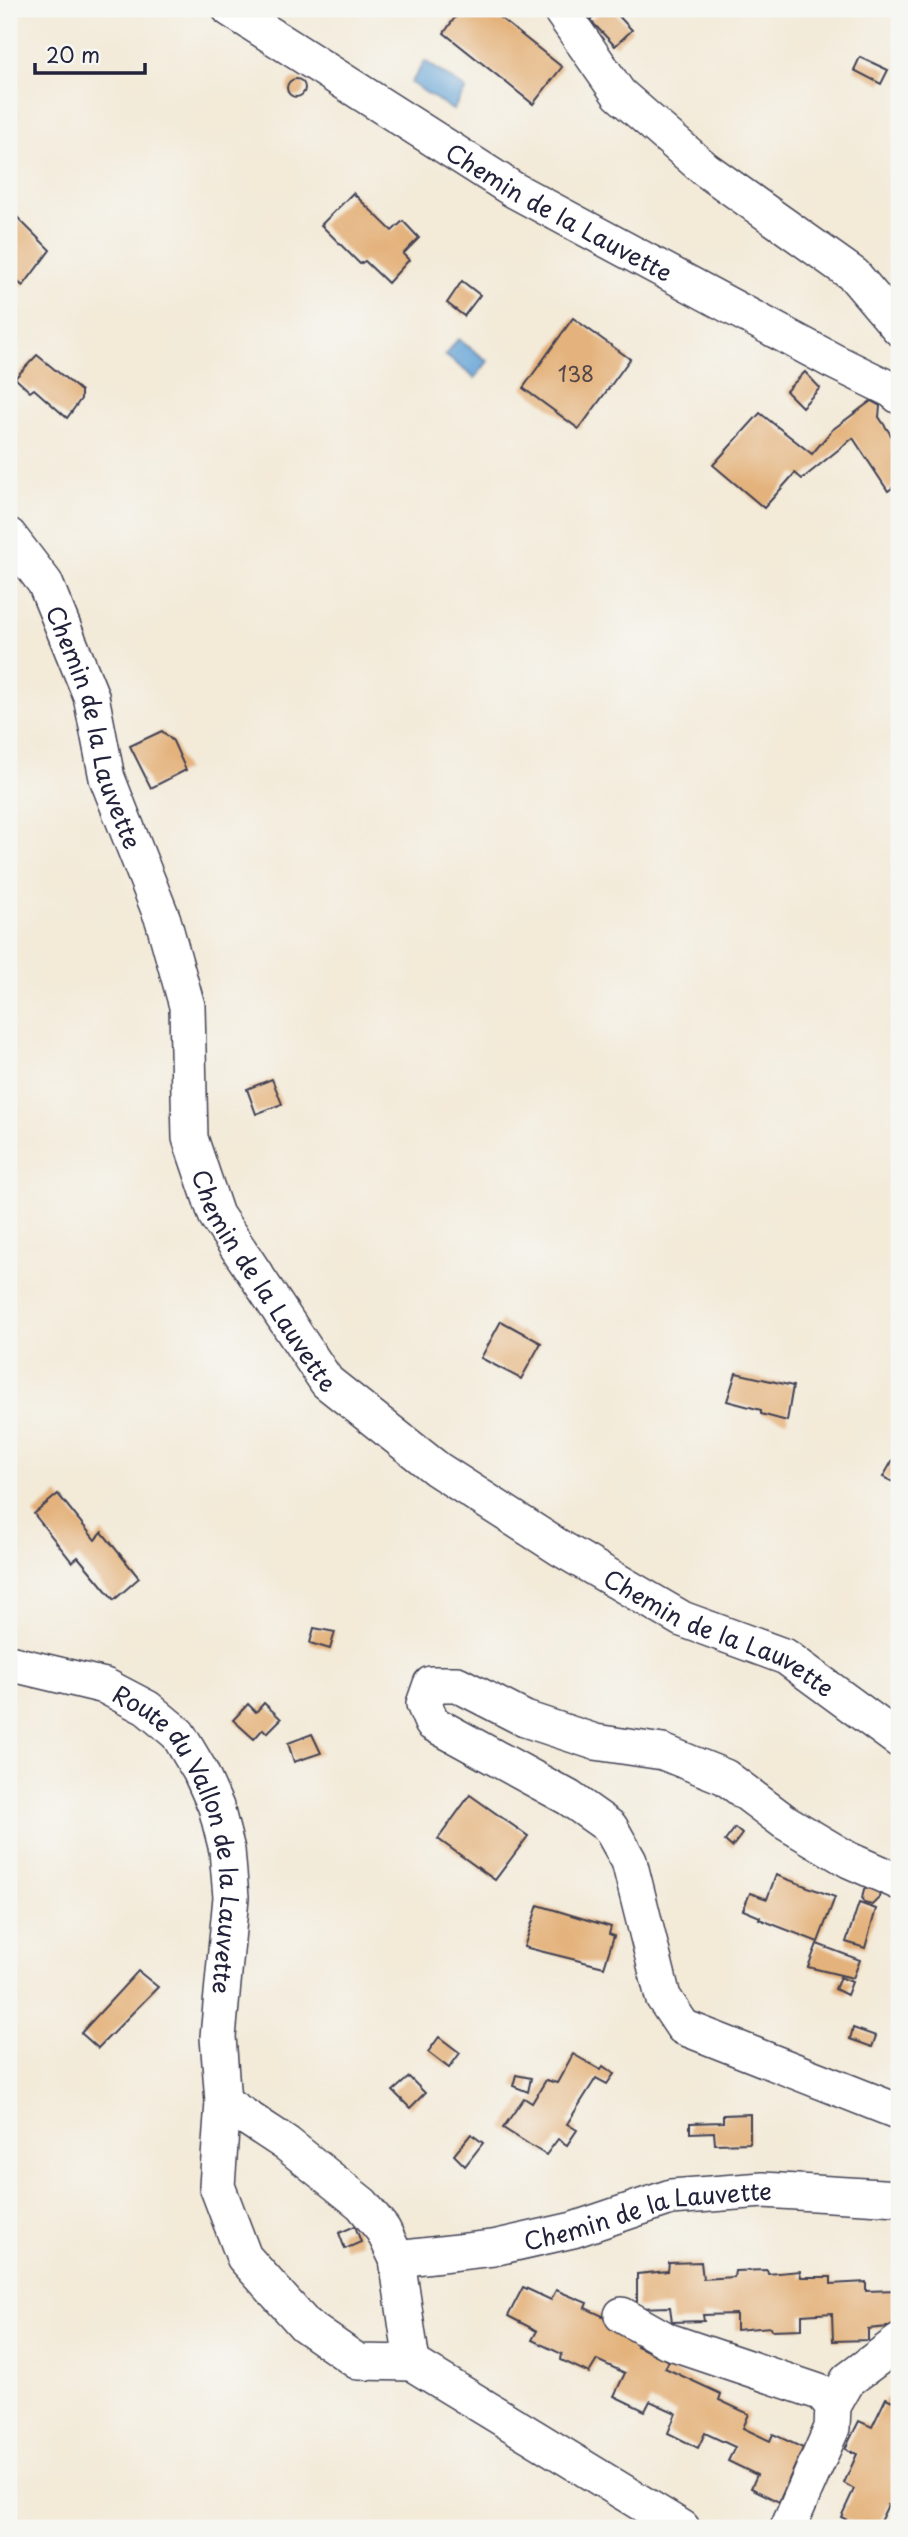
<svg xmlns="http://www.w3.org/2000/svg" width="908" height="2537" viewBox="0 0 908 2537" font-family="'Playpen Sans',sans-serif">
  <rect width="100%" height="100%" fill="#f6f6f2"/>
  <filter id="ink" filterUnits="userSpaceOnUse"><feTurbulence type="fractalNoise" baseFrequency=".0143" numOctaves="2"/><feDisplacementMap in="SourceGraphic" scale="14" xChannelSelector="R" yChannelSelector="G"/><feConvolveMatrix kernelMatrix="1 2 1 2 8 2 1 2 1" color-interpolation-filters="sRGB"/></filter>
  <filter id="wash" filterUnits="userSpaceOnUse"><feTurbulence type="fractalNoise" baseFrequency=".00686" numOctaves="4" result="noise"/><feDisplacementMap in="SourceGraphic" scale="28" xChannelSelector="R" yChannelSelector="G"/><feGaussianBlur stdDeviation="1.57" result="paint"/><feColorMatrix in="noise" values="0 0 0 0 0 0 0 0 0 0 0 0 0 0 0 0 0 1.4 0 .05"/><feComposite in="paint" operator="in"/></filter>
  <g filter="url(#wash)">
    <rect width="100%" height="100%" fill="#f3ead8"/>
    <g fill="#63a3d6" stroke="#426288" stroke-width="2">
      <path d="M 425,61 L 466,89 L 453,110 L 411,83 Z"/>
      <path d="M 458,339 L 488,361 L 475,378 L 445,355 Z"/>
    </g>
    <g id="blocks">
      <g fill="#e4b27b">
        <path d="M 461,9 L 489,9 L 562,67 L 533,104 L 444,33 Z"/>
        <path d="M 602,9 L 612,9 L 632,30 L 615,46 L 590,20 Z"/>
        <path d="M 860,57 L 888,70 L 881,84 L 854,70 Z"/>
        <circle cx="296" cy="88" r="9"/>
        <path d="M 353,193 L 392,231 L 403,221 L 419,238 L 403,254 L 409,260 L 388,283 L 365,261 L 360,264 L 321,225 Z"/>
        <path d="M 9,209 L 50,250 L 23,286 L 9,275 Z"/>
        <path d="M 462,281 L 480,295 L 464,316 L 447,303 Z"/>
        <path d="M 573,318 L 630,359 L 579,429 L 523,388 Z"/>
        <path d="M 37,355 L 81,391 L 81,399 L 67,418 L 34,389 L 30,392 L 15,378 Z"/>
        <path d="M 805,372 L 820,388 L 802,407 L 786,391 Z"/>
        <path d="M 871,401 L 880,406 L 879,417 L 899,447 L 899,454 L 897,455 L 899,459 L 899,483 L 888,491 L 853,438 L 802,479 L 795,473 L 764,508 L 713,465 L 760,413 L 812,454 L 832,430 Z"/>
        <path d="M 162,731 L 173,741 L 186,770 L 151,788 L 130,746 Z"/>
        <path d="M 272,1079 L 282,1104 L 256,1114 L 247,1089 Z"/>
        <path d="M 501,1321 L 541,1343 L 521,1379 L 481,1358 Z"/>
        <path d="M 736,1373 L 793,1386 L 787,1421 L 761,1414 L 761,1410 L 727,1401 Z"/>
        <path d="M 895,1456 L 899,1458 L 899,1485 L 883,1477 Z"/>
        <path d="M 58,1494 L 95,1540 L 102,1532 L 139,1578 L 114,1600 L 78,1557 L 72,1562 L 34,1514 Z"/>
        <path d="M 314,1628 L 335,1632 L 330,1649 L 310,1643 Z"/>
        <path d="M 264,1703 L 281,1719 L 267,1733 L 263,1729 L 254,1739 L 233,1720 L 248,1704 L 256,1712 Z"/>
        <path d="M 312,1734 L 321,1753 L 294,1762 L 288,1743 Z"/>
        <path d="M 470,1795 L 528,1836 L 495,1880 L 438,1839 Z"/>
        <path d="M 735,1828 L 742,1834 L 732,1847 L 725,1841 Z"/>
        <path d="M 776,1875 L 835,1897 L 818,1942 L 759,1919 L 760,1917 L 743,1910 L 750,1893 L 767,1899 Z"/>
        <path d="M 868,1886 L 880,1891 L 879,1898 L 872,1905 L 864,1903 L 862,1899 L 864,1889 Z"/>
        <path d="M 859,1903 L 876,1909 L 865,1948 L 846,1942 Z"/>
        <path d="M 538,1905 L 611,1927 L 609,1934 L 614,1936 L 604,1967 L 524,1947 Z"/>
        <path d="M 817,1944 L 860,1960 L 853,1978 L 808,1967 Z"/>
        <path d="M 138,1971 L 158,1987 L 98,2048 L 81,2033 Z"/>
        <path d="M 840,1977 L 852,1982 L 847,1995 L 835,1989 Z"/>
        <path d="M 853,2028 L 876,2036 L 872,2047 L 850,2039 Z"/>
        <path d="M 439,2037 L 460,2053 L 449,2068 L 428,2052 Z"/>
        <path d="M 573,2054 L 601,2070 L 603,2066 L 614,2074 L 607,2084 L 596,2078 L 567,2124 L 577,2130 L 567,2145 L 558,2139 L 546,2155 L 503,2128 L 524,2098 L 532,2103 L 546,2080 L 557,2083 Z"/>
        <path d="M 516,2075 L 531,2078 L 528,2092 L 513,2086 Z"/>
        <path d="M 409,2077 L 425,2093 L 410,2108 L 393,2091 Z"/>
        <path d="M 750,2114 L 750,2143 L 715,2144 L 714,2132 L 690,2133 L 690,2123 L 723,2122 L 723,2115 Z"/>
        <path d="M 471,2134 L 483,2143 L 465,2166 L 454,2155 Z"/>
        <path d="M 355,2226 L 361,2242 L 345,2249 L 339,2233 Z"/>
        <path d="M 701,2262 L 703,2279 L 734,2277 L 735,2271 L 767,2270 L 768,2274 L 800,2271 L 801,2277 L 831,2277 L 831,2284 L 866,2282 L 866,2291 L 898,2290 L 898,2326 L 868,2329 L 868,2340 L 833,2341 L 832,2313 L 802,2315 L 802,2329 L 771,2330 L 770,2327 L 736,2330 L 736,2314 L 703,2315 L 704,2321 L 672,2322 L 670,2307 L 637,2308 L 637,2274 L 668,2271 L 669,2263 Z"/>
        <path d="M 523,2287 L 551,2300 L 556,2290 L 587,2303 L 585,2308 L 614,2321 L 640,2340 L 637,2346 L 669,2361 L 665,2368 L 721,2394 L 719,2400 L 749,2414 L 743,2428 L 770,2441 L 773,2434 L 803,2448 L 779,2502 L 751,2488 L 757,2475 L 728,2461 L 735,2447 L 705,2433 L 698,2448 L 668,2433 L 676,2413 L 650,2401 L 645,2411 L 614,2396 L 625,2373 L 597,2360 L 589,2373 L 561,2360 L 562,2354 L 532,2340 L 537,2331 L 508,2316 Z"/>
        <path d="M 886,2398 L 899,2404 L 899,2506 L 898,2508 L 888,2505 L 877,2528 L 864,2528 L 841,2517 L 854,2489 L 844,2483 L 857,2454 L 845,2449 L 859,2421 L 872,2427 Z"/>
      </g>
    </g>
  </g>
  <g filter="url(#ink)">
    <use href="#blocks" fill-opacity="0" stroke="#414053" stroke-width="2"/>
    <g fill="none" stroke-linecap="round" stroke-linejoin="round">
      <g stroke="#414053" stroke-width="38">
        <g id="minor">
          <path id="s1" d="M 230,9 L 514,190 L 833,361 L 892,390 L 899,396"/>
          <path d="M 560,9 L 619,94 L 705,169 L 854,275 L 899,328"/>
          <path id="s2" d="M 9,536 L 45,583 L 91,696 L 107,778 L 163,920 L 187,1006 L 190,1138 L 216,1215 L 327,1382 L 437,1469 L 560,1548 L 682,1619 L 786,1657 L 899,1740"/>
          <path id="s3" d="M 9,1663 L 105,1686 L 147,1708 L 178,1734 L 200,1771 L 216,1807 L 227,1850 L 231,1897 L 218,2037 L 223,2102 L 217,2186 L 244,2257 L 305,2325 L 358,2362 L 412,2363 L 682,2528"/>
          <path d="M 899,1882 L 849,1860 L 785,1822 L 725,1777 L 663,1752 L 595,1742 L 525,1719 L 457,1684 L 431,1684 L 424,1704 L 432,1723 L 569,1798 L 610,1827 L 629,1861 L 663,1997 L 683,2027 L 899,2112"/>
          <path d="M 223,2102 L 287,2144 L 362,2204 L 383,2230 L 397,2259 L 412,2363"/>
          <path id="s4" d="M 397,2259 L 493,2248 L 573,2230 L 671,2197 L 763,2190 L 899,2198"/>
          <path d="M 622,2315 L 668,2341 L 822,2393 L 833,2406 L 832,2428 L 788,2528"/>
          <path d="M 833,2406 L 848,2380 L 899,2342"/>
        </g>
      </g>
      <use href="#minor" stroke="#fff" stroke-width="35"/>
    </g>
  </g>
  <g text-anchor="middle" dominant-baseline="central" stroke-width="5" stroke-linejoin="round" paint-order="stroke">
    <g font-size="21" fill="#52464b">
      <text x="576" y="373">138</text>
    </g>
    <g font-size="24" fill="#22223b" stroke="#f6f6f2">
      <text stroke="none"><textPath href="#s1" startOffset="387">Chemin de la Lauvette</textPath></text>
      <text stroke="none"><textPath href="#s2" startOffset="212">Chemin de la Lauvette</textPath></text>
      <text stroke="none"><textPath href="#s2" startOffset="800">Chemin de la Lauvette</textPath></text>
      <text stroke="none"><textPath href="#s2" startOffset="1388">Chemin de la Lauvette</textPath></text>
      <text stroke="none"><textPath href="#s3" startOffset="284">Route du Vallon de la Lauvette</textPath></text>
      <text stroke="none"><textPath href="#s4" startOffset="256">Chemin de la Lauvette</textPath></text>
    </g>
  </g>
  <rect width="908" height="2537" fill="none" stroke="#f6f6f2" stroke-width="35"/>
  <path d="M35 63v10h110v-10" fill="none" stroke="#22223b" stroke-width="3.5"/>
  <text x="46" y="63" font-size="21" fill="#22223b" stroke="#f6f6f2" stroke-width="5" paint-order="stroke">20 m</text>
</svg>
